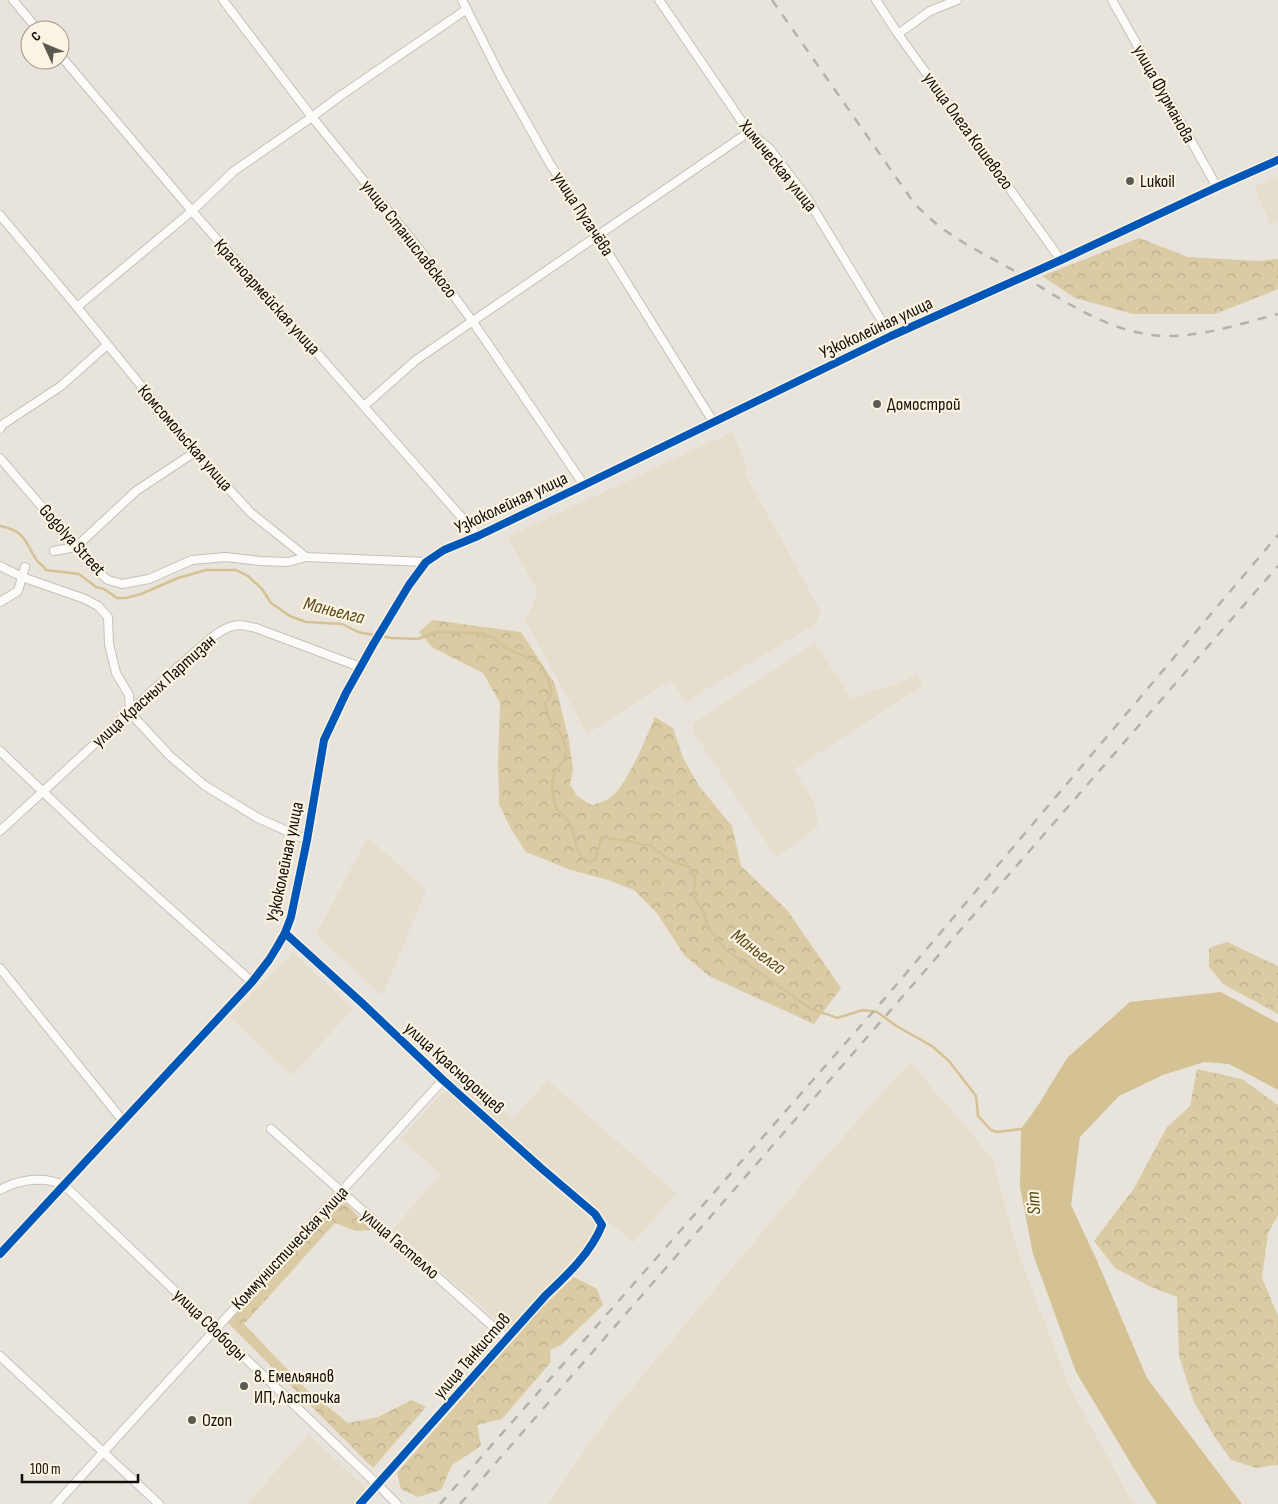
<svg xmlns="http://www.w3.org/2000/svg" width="1278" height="1504" viewBox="0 0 1278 1504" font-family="'Sofia Sans Condensed',sans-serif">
  <defs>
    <pattern id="forest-crowns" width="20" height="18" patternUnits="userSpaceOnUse" patternTransform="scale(1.25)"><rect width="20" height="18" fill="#dacba5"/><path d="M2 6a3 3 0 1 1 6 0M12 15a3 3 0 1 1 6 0" fill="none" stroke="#baad8d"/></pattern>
  </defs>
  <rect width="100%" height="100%" fill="#e8e4db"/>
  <g fill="#e5decc">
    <path d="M 1278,176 L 1278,222 L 1271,225 L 1254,187 Z"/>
    <path d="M 732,432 L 747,466 L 744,472 L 821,612 L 815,624 L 685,702 L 671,680 L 587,734 L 524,617 L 529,614 L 538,592 L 508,537 Z"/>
    <path d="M 815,643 L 851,698 L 899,684 L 917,674 L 923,685 L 794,769 L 815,805 L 818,827 L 776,857 L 694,733 L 693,724 Z"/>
    <path d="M 368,837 L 426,891 L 382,995 L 316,935 Z"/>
    <path d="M 293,952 L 353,1010 L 291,1075 L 230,1017 Z"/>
    <path d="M 910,1062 L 992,1158 L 1018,1253 L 1069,1386 L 1133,1504 L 548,1504 L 575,1464 L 614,1410 L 814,1170 Z"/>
    <path d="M 460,1073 L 513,1119 L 547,1080 L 676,1193 L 633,1243 L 607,1220 L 510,1331 L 393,1229 L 441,1174 L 401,1139 Z"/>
    <path d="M 309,1435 L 369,1491 L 357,1504 L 250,1504 L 248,1502 Z"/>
  </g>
  <g fill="url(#forest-crowns)">
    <path d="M 1139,238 L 1188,257 L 1258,261 L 1278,259 L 1278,289 L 1215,314 L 1133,314 L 1075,298 L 1042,276 Z"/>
    <path d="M 433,620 L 521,632 L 555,684 L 569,740 L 573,770 L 570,784 L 577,796 L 592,805 C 598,803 605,801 610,798 C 626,787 647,736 655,717 L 673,728 L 683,758 L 699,786 L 732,826 L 741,866 L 787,910 L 841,988 L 814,1024 L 709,976 L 684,955 L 657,913 L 634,890 L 608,880 L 571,870 L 526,852 L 511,829 L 499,804 L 498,762 L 500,703 L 483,673 L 433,648 L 419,632 Z"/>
    <path d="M 1227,942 L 1278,966 L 1278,1014 L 1223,984 L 1209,967 L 1209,948 Z"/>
    <path d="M 1197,1069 L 1242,1079 L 1278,1105 L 1278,1215 L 1268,1233 L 1262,1278 L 1278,1316 L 1278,1465 L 1256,1468 L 1231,1460 L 1214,1436 L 1194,1402 L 1179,1356 L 1177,1297 L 1151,1287 L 1115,1268 L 1094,1241 L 1133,1190 L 1167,1127 L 1190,1106 Z"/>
    <path d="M 346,1203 L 371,1230 L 356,1231 L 335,1223 L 244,1324 L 306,1389 L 348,1423 L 378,1417 L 412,1400 L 426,1407 L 373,1468 L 228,1323 L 332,1208 Z"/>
    <path d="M 574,1277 L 597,1289 L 603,1305 L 561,1345 L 550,1350 L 551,1362 L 502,1419 L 477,1425 L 481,1446 L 452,1465 L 441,1490 L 418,1497 L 401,1489 L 397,1473 L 539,1310 Z"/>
  </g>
  <path fill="#d4c294" d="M 1221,992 L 1278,1023 L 1278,1090 L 1229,1064 L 1204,1062 L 1163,1075 L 1119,1096 L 1080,1137 L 1071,1205 L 1098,1263 L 1147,1378 L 1242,1504 L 1157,1504 L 1133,1467 L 1076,1372 L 1033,1254 L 1020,1187 L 1021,1129 L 1039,1104 L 1067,1058 L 1130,1002 Z"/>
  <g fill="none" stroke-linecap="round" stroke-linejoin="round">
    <path stroke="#d4c294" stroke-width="2.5" d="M 0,526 C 25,531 24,540 36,559 C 38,563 43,565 46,570 L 79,574 L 96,587 L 104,589 L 117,598 L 126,598 L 141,594 L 178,578 L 206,570 L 236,570 L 248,576 L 262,589 L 271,603 L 290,616 L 306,622 L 342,624 L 358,632 L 391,638 L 418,639 L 435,632 L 478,633 L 494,638 L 504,647 L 540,664 L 548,679 L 551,688 L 550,697 L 545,703 L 551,726 L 559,730 C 561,735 565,742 566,748 C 567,762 551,772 552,787 C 552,790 555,807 557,809 C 561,814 567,817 570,823 C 577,837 573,855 589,862 L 595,860 L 601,839 L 605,837 L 651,846 L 669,860 L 689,867 L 695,877 L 694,897 L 703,911 L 708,928 L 728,952 L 746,963 L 811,1009 C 820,1013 829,1014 837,1018 L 863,1010 L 877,1012 L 898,1027 L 932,1046 L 949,1061 L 976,1096 L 978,1116 L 991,1130 L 997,1132 L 1021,1129 L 1023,1130"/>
    <g stroke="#c4c2bb" stroke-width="10">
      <g id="minor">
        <path d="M 13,0 L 38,30"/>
        <path d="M 223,0 L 312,117 L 420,250 L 473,322 L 584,485"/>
        <path d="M 462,0 L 501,77 L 550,164 L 597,235 L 714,423"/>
        <path d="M 659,0 L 749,132 L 769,148 L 807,198 L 891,336"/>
        <path d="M 876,0 L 898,34 L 1061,260"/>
        <path d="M 1112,0 L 1217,187"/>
        <path d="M 898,34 L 930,11 L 957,0"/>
        <path d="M 60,55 L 192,211 L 478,536"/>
        <path d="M 0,215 L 77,307 L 195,452 L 251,513 L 306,557 L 426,562"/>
        <path d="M 77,307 L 192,211 L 234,171 L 312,117 L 340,96 L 467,9"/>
        <path d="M 364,406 L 416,360 L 749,132"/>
        <path d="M 0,429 L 2,425 L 61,386 L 107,345"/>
        <path d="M 0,458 L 96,570 L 108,580 L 122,584 L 149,579 L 192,560 L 226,557 L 260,561 L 288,562 L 306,557"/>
        <path d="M 54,551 L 76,547 L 136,491 L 195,452"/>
        <path d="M 0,566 L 22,577 L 85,599 L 98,606 L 108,617 L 109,644 L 116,673 L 129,695 L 130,710 L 133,716 L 170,756 L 204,785 L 258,818 L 307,840"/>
        <path d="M 0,602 L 18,591 L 25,567"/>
        <path d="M 0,751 L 97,843 L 252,982"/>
        <path d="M 0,831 L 188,658 C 203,646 220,626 239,625 C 244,625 250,627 256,628 L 360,667"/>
        <path d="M 285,933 L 362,1003 L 443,1080 L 541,1168 L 595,1214 L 602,1225 C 591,1253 566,1276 545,1296 L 360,1504"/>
        <path d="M 0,968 L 123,1121"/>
        <path d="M 271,1129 L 507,1339"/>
        <path d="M 0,1190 C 19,1179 44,1176 64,1185 L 378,1485 L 397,1504"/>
        <path d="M 0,1254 L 252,982 L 269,960 L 277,947 L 285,933 L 291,917 L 307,840 L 324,740 L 346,693 L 374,643 L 409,585 L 426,562 L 444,550 L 478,536 L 584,485 L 891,336 L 1061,260 L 1217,187 L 1278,160"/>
        <path d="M 0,1356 L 159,1504"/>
        <path d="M 56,1504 L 443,1080"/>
      </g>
    </g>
    <use href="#minor" stroke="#fcfbfa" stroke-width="8"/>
    <g stroke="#b2b1ae" stroke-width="2.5" stroke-dasharray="9 9" stroke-linecap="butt">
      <path d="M 772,0 L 914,203 C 924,213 934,223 946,231 C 968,247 994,259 1018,273 C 1063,300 1108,333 1163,336 C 1202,337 1240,324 1278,314"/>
      <path d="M 440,1504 L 886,997 L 1278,535"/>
      <path d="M 460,1504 L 1278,566"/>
    </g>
    <g stroke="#fbf4e2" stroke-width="11">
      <g id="cycleway">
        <path d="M 285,933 L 362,1003 L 443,1080 L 541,1168 L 595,1214 L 602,1225 C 591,1253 566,1276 545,1296 L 360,1504"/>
        <path d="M 0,1254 L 252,982 L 269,960 L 277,947 L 285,933 L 291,917 L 307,840 L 324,740 L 346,693 L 374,643 L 409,585 L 426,562 L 444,550 L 478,536 L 584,485 L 891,336 L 1061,260 L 1217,187 L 1278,160"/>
      </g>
    </g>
    <use href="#cycleway" stroke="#0057b8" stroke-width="8"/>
  </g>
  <g fill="#5c5952" stroke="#fbf4e2" stroke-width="2">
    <circle cx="1130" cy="181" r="5"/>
    <circle cx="877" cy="404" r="5"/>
    <circle cx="244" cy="1386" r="5"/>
    <circle cx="192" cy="1420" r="5"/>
  </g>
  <g text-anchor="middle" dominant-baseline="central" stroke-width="4.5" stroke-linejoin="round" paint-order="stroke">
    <g font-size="18" fill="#100e08" stroke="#fbf4e2">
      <text transform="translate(1164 94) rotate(61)">улица Фурманова</text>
      <text transform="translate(968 131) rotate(54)">улица Олега Кошевого</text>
      <text transform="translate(778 166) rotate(51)">Химическая улица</text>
      <text transform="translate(583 214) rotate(57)">улица Пугачёва</text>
      <text transform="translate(409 239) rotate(52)">улица Станиславского</text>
      <text transform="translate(267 297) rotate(48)">Красноармейская улица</text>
      <text transform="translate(876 328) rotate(-25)">Узкоколейная улица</text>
      <text transform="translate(185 438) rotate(49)">Комсомольская улица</text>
      <text transform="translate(511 503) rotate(-25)">Узкоколейная улица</text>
      <text transform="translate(72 540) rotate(48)">Gogolya Street</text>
      <text transform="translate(154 691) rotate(-42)">улица Красных Партизан</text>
      <text transform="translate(285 862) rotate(-78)">Узкоколейная улица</text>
      <text transform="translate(454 1068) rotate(42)">улица Краснодонцев</text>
      <text transform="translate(400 1244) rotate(41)">улица Гастелло</text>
      <text transform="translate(290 1248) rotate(-47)">Коммунистическая улица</text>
      <text transform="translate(210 1325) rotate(44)">улица Свободы</text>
      <text transform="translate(472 1356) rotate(-49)">улица Танкистов</text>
    </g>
    <g font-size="18" fill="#100e08" stroke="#fbf4e2" text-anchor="start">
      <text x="1140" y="181">Lukoil</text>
      <text x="887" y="404">Домострой</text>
      <text x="254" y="1376">8. Емельянов<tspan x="254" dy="21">ИП, Ласточка</tspan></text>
      <text x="202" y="1420">Ozon</text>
    </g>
    <g font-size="19" font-style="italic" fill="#5c4a1b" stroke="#fbf4e2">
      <text transform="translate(334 611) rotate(14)">Маньелга</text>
      <text transform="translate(758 952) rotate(37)">Маньелга</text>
      <text transform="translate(1034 1203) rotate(-94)">Sim</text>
    </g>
  </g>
  <g transform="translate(45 45) rotate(314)"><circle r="24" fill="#fbf4e2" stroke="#9d988b"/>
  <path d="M0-4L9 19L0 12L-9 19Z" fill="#5c5952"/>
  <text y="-8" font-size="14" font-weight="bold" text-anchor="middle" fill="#100e08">С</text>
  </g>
  <path d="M22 1474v8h116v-8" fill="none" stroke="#100e08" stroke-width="2.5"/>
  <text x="30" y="1474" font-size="15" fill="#100e08" stroke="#fbf4e2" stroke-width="4" paint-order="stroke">100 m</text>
</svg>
